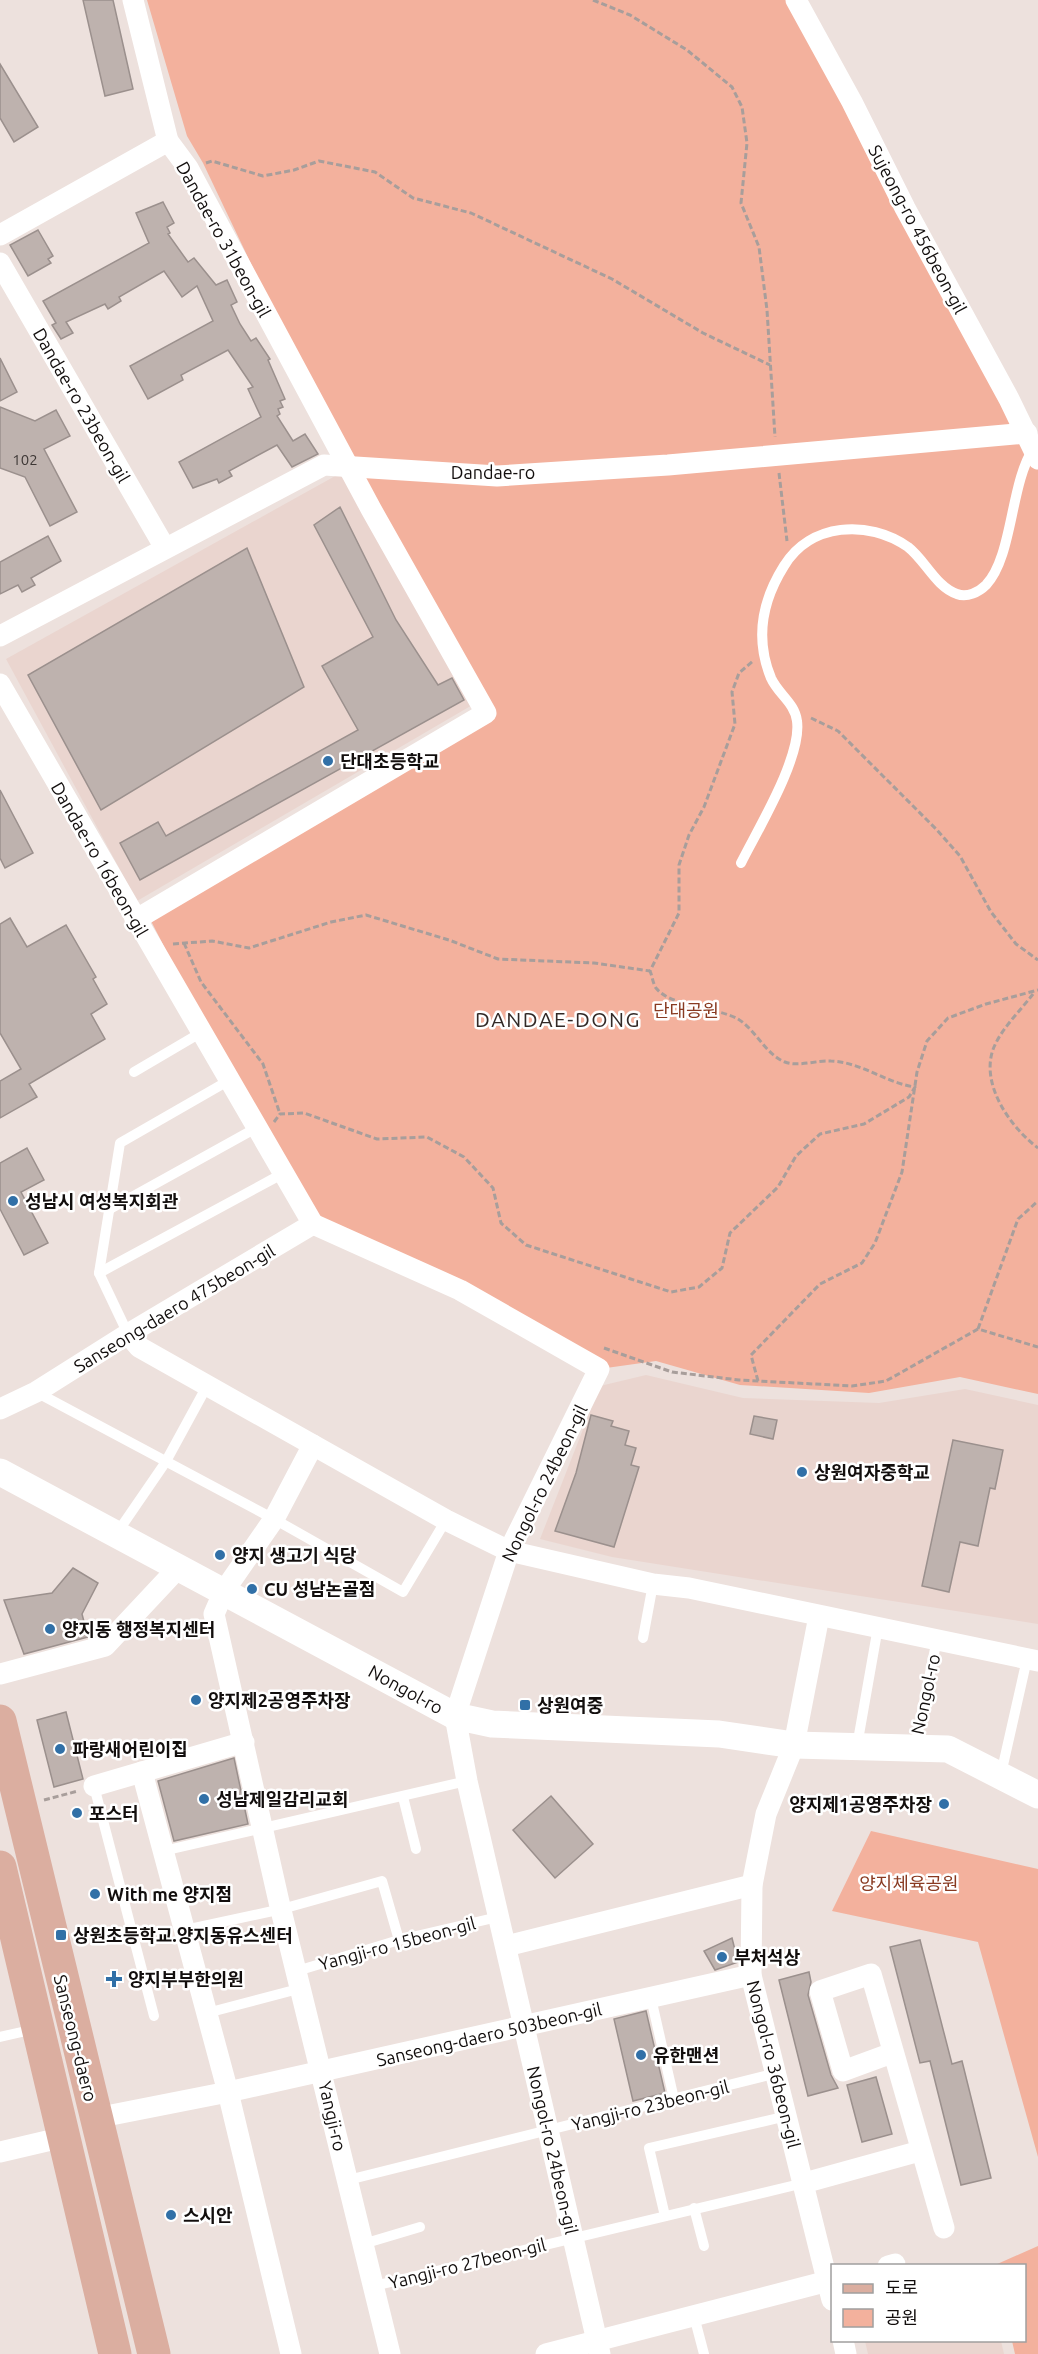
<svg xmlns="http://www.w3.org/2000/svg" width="1038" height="2354" viewBox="0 0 1038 2354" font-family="Ubuntu,'Noto Sans KR',sans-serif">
  <rect width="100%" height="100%" fill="#ede1dd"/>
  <g fill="#ead5cf">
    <path d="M 346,470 L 474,704 L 137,901 L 6,659 Z"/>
    <path d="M 646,1375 L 743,1398 L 879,1403 L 965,1389 L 1038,1405 L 1038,1624 L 612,1557 L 540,1539 L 600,1386 Z"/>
    <path d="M 865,2341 L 1001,2341 L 1004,2354 L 868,2354 Z"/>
  </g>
  <g fill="#f3b19d">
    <path d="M 147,0 L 798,0 L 1038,462 L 1038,1394 L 960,1377 L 869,1393 L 740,1385 L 656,1361 L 599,1369 L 313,1224 L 262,1138 L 150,919 L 493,715 L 347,465 L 203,163 L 187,136 Z"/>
    <path d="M 871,1831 L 1038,1869 L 1038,2157 L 978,1942 L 832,1911 Z"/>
    <path d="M 1038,2246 L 1038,2354 L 1015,2354 L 1012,2341 L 1024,2340 L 1024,2266 L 995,2265 Z"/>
  </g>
  <g fill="#beb2ae" stroke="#9b908d" stroke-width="1.5">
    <path d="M 83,0 L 113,0 L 133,89 L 105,96 Z"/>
    <path d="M 0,64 L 38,127 L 14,142 L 0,118 Z"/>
    <path d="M 163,202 L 174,223 L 167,227 L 170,233 L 168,234 L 188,262 L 194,258 L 216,285 L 227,280 L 237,302 L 231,305 L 240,324 L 251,341 L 256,338 L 270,359 L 268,360 L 285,399 L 280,401 L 283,407 L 278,409 L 280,414 L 277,416 L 293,441 L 305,434 L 318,454 L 292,467 L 277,445 L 229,471 L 232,476 L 219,483 L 217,479 L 193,488 L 179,462 L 261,417 L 248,389 L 253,387 L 228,350 L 181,375 L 183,380 L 148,399 L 130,366 L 213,321 L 197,286 L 182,297 L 164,271 L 119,297 L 121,301 L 108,309 L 105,304 L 66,322 L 73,333 L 61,339 L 52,325 L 56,323 L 43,301 L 149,243 L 136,213 Z"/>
    <path d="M 38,230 L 53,256 L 48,259 L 51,263 L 28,276 L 10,245 Z"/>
    <path d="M 0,358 L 17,392 L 0,401 Z"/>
    <path d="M 0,407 L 35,421 L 56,410 L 70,436 L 44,449 L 77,512 L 50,526 L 25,477 L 0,468 Z"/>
    <path d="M 340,507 L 396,620 L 438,685 L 452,678 L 464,700 L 140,880 L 120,843 L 158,822 L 166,836 L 358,730 L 322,666 L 373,637 L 314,525 Z"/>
    <path d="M 48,536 L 61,561 L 31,578 L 35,585 L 22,592 L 18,585 L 0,594 L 0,562 Z"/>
    <path d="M 247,548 L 304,687 L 101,810 L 28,675 Z"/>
    <path d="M 0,790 L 33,853 L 5,868 L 0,858 Z"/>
    <path d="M 10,918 L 27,947 L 66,925 L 96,977 L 93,979 L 107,1004 L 91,1014 L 105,1039 L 29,1084 L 37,1097 L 0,1118 L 0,1081 L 21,1069 L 0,1033 L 0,924 Z"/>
    <path d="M 27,1148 L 44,1180 L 21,1192 L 48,1243 L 24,1255 L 0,1209 L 0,1163 Z"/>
    <path d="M 591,1415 L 613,1421 L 611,1426 L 629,1431 L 625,1445 L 636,1448 L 631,1465 L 639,1467 L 614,1547 L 555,1531 L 576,1473 Z"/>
    <path d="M 754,1416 L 777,1420 L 773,1439 L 750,1434 Z"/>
    <path d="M 953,1440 L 1003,1450 L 995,1489 L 990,1488 L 978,1546 L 960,1542 L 949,1592 L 922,1586 Z"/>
    <path d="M 73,1568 L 98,1583 L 82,1614 L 88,1637 L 24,1654 L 4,1600 L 52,1593 Z"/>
    <path d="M 66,1712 L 83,1779 L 54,1787 L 37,1720 Z"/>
    <path d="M 234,1758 L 248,1824 L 174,1841 L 158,1781 Z"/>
    <path d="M 551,1796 L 593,1844 L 555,1878 L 513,1830 Z"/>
    <path d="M 732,1938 L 738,1962 L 715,1970 L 704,1951 Z"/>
    <path d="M 920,1940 L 952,2064 L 962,2061 L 991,2178 L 961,2185 L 930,2061 L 920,2063 L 890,1947 Z"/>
    <path d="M 809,1972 L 811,1982 L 808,1995 L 831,2075 L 838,2088 L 808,2096 L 779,1980 Z"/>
    <path d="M 646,2011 L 665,2093 L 633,2101 L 614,2019 Z"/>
    <path d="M 876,2077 L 892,2134 L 862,2142 L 847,2085 Z"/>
  </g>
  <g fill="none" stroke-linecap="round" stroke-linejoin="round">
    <g stroke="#a89e9b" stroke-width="3" stroke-dasharray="6 3" stroke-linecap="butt">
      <path d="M 593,0 L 630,15 L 687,50 L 732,87 L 742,107 L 747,143 L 741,203 L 759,247 L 767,310 L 775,437"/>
      <path d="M 206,163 L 212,161 L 263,176 L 294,170 L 319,161 L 375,172 L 413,198 L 471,213 L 612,279 L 703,333 L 770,365"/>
      <path d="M 779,473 L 787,541"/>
      <path d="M 811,718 L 838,731 L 936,829 L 960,856 L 991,912 L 1016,944 L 1038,960"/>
      <path d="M 184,943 L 201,982 L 263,1064 L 280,1114"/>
      <path d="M 173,944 L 212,941 L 249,948 L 331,922 L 366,915 L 449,940 L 498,959 L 594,963 L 650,971"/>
      <path d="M 1033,994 C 1021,1010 1002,1028 994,1047 C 979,1083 1010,1127 1038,1148"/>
      <path d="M 274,1122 L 280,1114 L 304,1113 L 377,1139 L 427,1137 L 464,1157 L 493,1188 L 501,1223 L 526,1245 L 671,1292 L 699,1287 L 722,1268 L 730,1233 L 778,1187 L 796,1156 L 820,1134 L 864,1124 L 909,1097 L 915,1087 C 886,1083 861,1062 831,1061 C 818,1060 798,1067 785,1062 C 766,1055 756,1030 738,1019 C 716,1007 671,1007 656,988 C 653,984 652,975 650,971 L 679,913 L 679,865 L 689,835 L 704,807 L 735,724 L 732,692 L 739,673 L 753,661"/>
      <path d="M 978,1329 L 1018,1219 L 1038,1201"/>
      <path d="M 604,1348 L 672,1372 L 739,1380 L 852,1386 L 886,1381 L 978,1329 L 1038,1347"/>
      <path d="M 758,1381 L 751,1355 L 820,1284 L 862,1263 L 875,1243 L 902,1172 L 917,1072 L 927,1041 L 948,1018 L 986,1004 L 1038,990"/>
      <path d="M 44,1800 L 78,1791"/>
    </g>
    <g stroke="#fff" stroke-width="10">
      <path d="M 741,863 C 758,829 802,757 797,721 C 795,703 778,694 771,678 C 755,639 762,601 784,566 C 810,523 868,519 908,547 C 925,560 936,587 957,594 C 967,598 979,592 986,585 C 1013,556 1010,485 1033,449"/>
      <path d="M 134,1072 L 202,1032"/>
      <path d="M 110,1209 L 256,1128"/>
      <path d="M 99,1273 L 282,1174"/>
      <path d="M 128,1334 L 99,1273 L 120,1143 L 228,1081"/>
      <path d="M 36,1392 L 274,1519 L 403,1592 L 446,1520"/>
      <path d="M 117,1533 L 165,1463 L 207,1386"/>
      <path d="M 643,1638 L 653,1584"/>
      <path d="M 857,1746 L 878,1627"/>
      <path d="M 915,1746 L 937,1639"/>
      <path d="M 1001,1774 L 1027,1659"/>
      <path d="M 94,1786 L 154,2016"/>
      <path d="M 403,1797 L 416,1849"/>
      <path d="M 163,1851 L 467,1781"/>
      <path d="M 185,1930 L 282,1909 L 382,1881 L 399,1940"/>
      <path d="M 297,1971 L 399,1940 L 498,1917"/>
      <path d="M 651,1998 L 674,2099"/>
      <path d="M 207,2013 L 302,1988"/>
      <path d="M 0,2037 L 35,2029"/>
      <path d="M 348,2180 L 777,2073"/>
      <path d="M 694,2208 L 704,2246"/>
      <path d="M 665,2216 L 649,2148 L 787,2116"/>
      <path d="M 363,2244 L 420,2227"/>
      <path d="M 374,2286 L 804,2183"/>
      <path d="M 694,2316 L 704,2354"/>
    </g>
    <g stroke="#fff" stroke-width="21">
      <path d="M 133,0 L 168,141 L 188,168 L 371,509 L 486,713 L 135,920"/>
      <path d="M 796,0 L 852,102 L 905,208 L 1009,399 L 1038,459"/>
      <path d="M 0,235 L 168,141"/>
      <path d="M 0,263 L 165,548"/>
      <path d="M 0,636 L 324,465 L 497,476 L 668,465 L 1027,433"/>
      <path d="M 0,684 L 313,1224"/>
      <path d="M 313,1224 L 460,1290 L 599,1369 L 509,1551 L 455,1716 L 467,1781 L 600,2354"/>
      <path d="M 128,1334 L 139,1347 L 446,1520 L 509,1551 L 653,1584 L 689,1588 L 1038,1661"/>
      <path d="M 0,1409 L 36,1392 L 128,1334 L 313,1224"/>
      <path d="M 313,1445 L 274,1519 L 224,1591 L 214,1614 L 279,1902 L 390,2354"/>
      <path d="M 819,1616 L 794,1745 L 766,1814 L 752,1885 L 751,1975 L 832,2300"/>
      <path d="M 0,1674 L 105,1646 L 179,1567"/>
      <path d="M 142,1772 L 228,2092 L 291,2354"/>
      <path d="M 94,1786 L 244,1742"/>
      <path d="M 506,1946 L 752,1885"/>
      <path d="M 892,2053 L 843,2071 L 820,1991 L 871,1974 L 944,2228"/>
      <path d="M 96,2118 L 228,2092 L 751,1975"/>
      <path d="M 0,2152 L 64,2137"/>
      <path d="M 804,2183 L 920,2151"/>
      <path d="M 888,2266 L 895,2264"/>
      <path d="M 843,2340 L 846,2354"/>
      <path d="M 546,2354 L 832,2280"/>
    </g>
    <path stroke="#fff" stroke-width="27" d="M 0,1472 L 455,1716 L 492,1724 L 719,1734 L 794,1745 L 948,1749 L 1038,1795"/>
    <g stroke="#dbaea0" stroke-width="33">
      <path d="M 0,1721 L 154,2354"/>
      <path d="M 0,1867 L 115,2354"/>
    </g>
  </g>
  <g fill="#3170a7" stroke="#fff" stroke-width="2">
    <circle cx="328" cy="761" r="6"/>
    <circle cx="13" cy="1201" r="6"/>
    <circle cx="802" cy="1472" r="6"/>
    <circle cx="220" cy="1555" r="6"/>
    <circle cx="252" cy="1589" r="6"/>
    <circle cx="50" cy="1629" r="6"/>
    <circle cx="196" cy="1700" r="6"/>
    <rect x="519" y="1699" width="12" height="12" rx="3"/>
    <circle cx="60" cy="1749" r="6"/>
    <circle cx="204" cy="1799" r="6"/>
    <circle cx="944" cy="1804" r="6"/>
    <circle cx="77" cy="1813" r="6"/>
    <circle cx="95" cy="1894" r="6"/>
    <rect x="55" y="1929" width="12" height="12" rx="3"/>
    <circle cx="722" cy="1957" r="6"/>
    <path d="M111 1970h6v6h6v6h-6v6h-6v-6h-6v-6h6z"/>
    <circle cx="641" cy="2055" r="6"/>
    <circle cx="171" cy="2215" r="6"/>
  </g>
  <g text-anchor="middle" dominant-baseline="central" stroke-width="5" stroke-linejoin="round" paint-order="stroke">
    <g font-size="15" fill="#3d3735">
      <text x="25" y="459">102</text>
    </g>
    <g font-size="18" fill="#120e0d" stroke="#fff">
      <text transform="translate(918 229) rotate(62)">Sujeong-ro 456beon-gil</text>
      <text transform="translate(224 239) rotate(61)">Dandae-ro 31beon-gil</text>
      <text transform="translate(82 405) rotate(60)">Dandae-ro 23beon-gil</text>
      <text x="493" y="472">Dandae-ro</text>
      <text transform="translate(100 859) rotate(60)">Dandae-ro 16beon-gil</text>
      <text transform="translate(174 1308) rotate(-31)">Sanseong-daero 475beon-gil</text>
      <text transform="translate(544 1483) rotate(-64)">Nongol-ro 24beon-gil</text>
      <text transform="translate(406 1689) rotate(29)">Nongol-ro</text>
      <text transform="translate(925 1694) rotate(-78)">Nongol-ro</text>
      <text transform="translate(397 1943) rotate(-15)">Yangji-ro 15beon-gil</text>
      <text transform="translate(489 2034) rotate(-13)">Sanseong-daero 503beon-gil</text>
      <text transform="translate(76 2038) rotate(76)">Sanseong-daero</text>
      <text transform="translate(774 2064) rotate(76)">Nongol-ro 36beon-gil</text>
      <text transform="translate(650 2105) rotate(-14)">Yangji-ro 23beon-gil</text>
      <text transform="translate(333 2116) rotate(77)">Yangji-ro</text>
      <text transform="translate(553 2150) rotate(77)">Nongol-ro 24beon-gil</text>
      <text transform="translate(467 2263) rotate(-14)">Yangji-ro 27beon-gil</text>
    </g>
    <g font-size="18" font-weight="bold" fill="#120e0d" stroke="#fff" text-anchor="start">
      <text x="340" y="761">단대초등학교</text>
      <text x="25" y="1201">성남시 여성복지회관</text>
      <text x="814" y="1472">상원여자중학교</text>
      <text x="232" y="1555">양지 생고기 식당</text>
      <text x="264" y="1589">CU 성남논골점</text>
      <text x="62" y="1629">양지동 행정복지센터</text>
      <text x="208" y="1700">양지제2공영주차장</text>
      <text x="537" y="1705">상원여중</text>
      <text x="72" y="1749">파랑새어린이집</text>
      <text x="216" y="1799">성남제일감리교회</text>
      <text x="932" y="1804" text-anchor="end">양지제1공영주차장</text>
      <text x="89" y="1813">포스터</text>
      <text x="107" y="1894">With me 양지점</text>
      <text x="73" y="1935">상원초등학교.양지동유스센터</text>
      <text x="734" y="1957">부처석상</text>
      <text x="128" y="1979">양지부부한의원</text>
      <text x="653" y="2055">유한맨션</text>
      <text x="183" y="2215">스시안</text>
    </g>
    <g font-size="18" fill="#893a21" stroke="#fff">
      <text x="686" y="1010">단대공원</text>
      <text x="909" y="1883">양지체육공원</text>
    </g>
    <g font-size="21" letter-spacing="1.5" fill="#322926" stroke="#fff">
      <text x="558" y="1019">DANDAE-DONG</text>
    </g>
  </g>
  <rect x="831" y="2264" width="195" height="78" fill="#ffffff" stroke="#a09f9e" stroke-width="1.5"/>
  <rect x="843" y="2284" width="30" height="9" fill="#dbaea0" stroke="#a09f9e" stroke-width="1.5"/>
  <text x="885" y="2294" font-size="18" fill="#120e0d">도로</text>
  <rect x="843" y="2309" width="30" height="18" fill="#f3b19d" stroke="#a09f9e" stroke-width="1.5"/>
  <text x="885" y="2324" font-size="18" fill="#120e0d">공원</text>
</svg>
